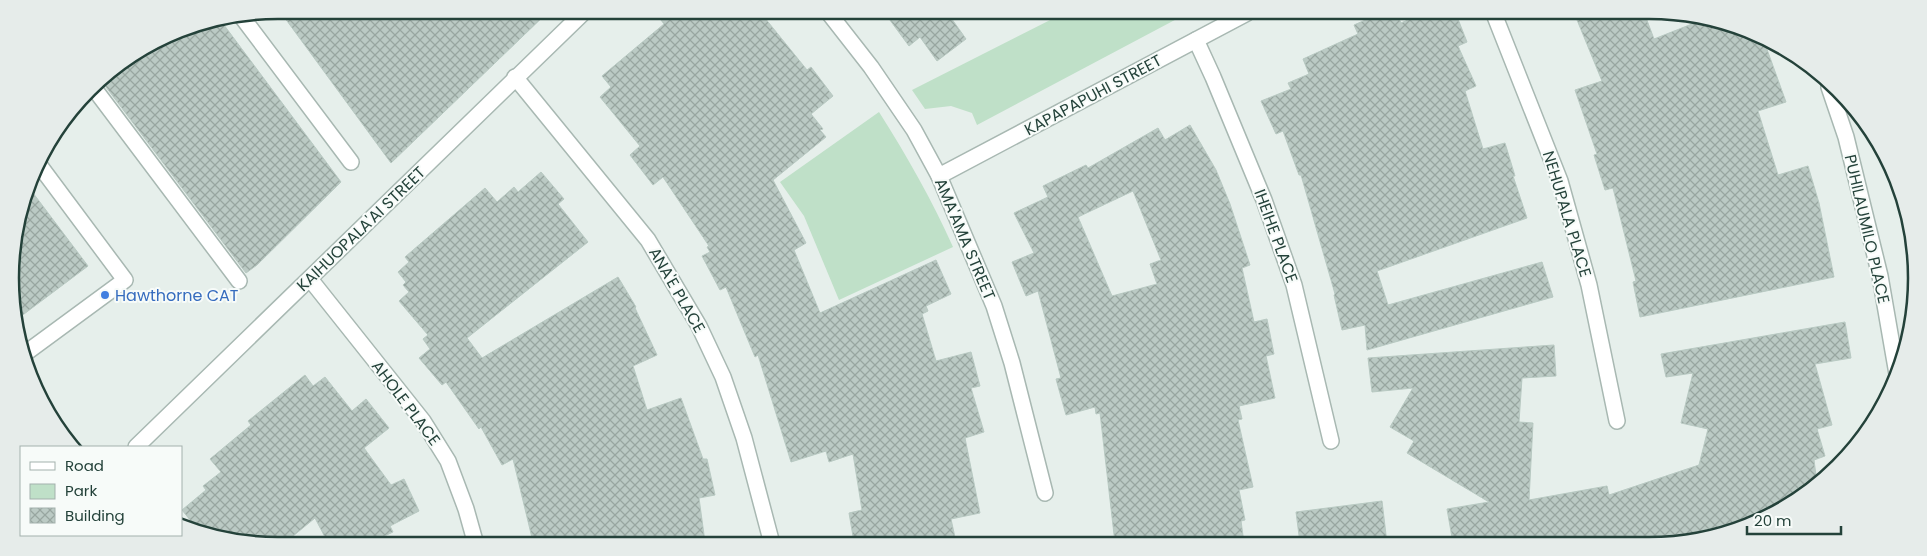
<svg xmlns="http://www.w3.org/2000/svg" width="1927" height="556" viewBox="0 0 1927 556" font-family="Poppins,sans-serif">
  <defs>
    <pattern id="building-cross-hatch" width="8" height="8" patternUnits="userSpaceOnUse" patternTransform="scale(1.25)"><rect width="8" height="8" fill="#bbcac4"/><path d="M0 0l8 8M0 8l8-8" fill="none" stroke="#98a6a0"/></pattern>
  </defs>
  <rect width="100%" height="100%" fill="#e6efeb"/>
  <g fill="#bfe0c8">
    <path d="M 1064,13 L 1188,13 L 977,125 L 972,113 L 951,106 L 925,109 L 912,90 Z"/>
    <path d="M 879,112 C 907,156 932,200 953,247 L 839,300 L 804,216 L 780,182 Z"/>
  </g>
  <g fill="url(#building-cross-hatch)" stroke="#b8c9c2" fill-rule="evenodd">
    <path d="M 279,10 L 422,11 L 549,11 L 391,163 Z"/>
    <path d="M 654,11 L 760,12 L 807,70 L 811,67 L 833,96 L 811,114 L 823,129 L 820,130 L 826,137 L 773,180 L 806,243 L 794,250 L 820,313 L 936,260 L 951,294 L 926,306 L 928,311 L 922,314 L 936,361 L 971,352 L 980,386 L 971,388 L 984,432 L 965,438 L 980,513 L 951,519 L 956,542 L 854,542 L 849,513 L 862,510 L 853,454 L 829,462 L 826,451 L 791,462 L 758,355 L 755,357 L 726,287 L 720,290 L 702,256 L 710,252 L 707,247 L 709,246 L 663,177 L 653,185 L 630,155 L 640,146 L 600,97 L 611,87 L 602,76 L 664,24 Z"/>
    <path d="M 884,12 L 952,12 L 949,15 L 966,39 L 937,61 L 920,37 L 909,46 Z"/>
    <path d="M 1379,14 L 1397,14 L 1401,23 L 1421,14 L 1456,14 L 1467,42 L 1458,46 L 1476,86 L 1465,91 L 1483,149 L 1505,143 L 1515,176 L 1513,176 L 1527,218 L 1377,271 L 1388,305 L 1542,262 L 1553,297 L 1367,350 L 1365,325 L 1342,330 L 1334,295 L 1335,294 L 1301,175 L 1299,175 L 1283,131 L 1276,134 L 1261,101 L 1291,89 L 1288,83 L 1309,74 L 1303,59 L 1358,34 L 1354,25 Z"/>
    <path d="M 1575,15 L 1645,15 L 1654,39 L 1707,18 L 1764,41 L 1786,102 L 1758,111 L 1778,175 L 1808,166 L 1819,203 L 1834,277 L 1640,317 L 1633,282 L 1636,281 L 1613,188 L 1605,190 L 1594,155 L 1597,154 L 1575,90 L 1602,81 Z"/>
    <path d="M 221,21 L 341,182 L 257,265 L 246,273 L 100,79 L 176,30 Z"/>
    <path d="M 1190,125 L 1216,170 L 1230,204 L 1250,265 L 1242,268 L 1254,322 L 1267,319 L 1274,354 L 1266,356 L 1275,398 L 1239,406 L 1242,419 L 1238,420 L 1253,487 L 1239,490 L 1245,520 L 1241,521 L 1244,543 L 1115,543 L 1100,413 L 1096,414 L 1095,407 L 1066,415 L 1056,379 L 1061,378 L 1038,291 L 1026,296 L 1012,262 L 1034,253 L 1014,213 L 1048,197 L 1043,186 L 1086,165 L 1088,168 L 1158,128 L 1165,140 ZM 1133,191 L 1161,260 L 1150,264 L 1157,284 L 1112,296 L 1078,217 Z"/>
    <path d="M 541,172 L 564,199 L 558,204 L 588,242 L 467,338 L 482,358 L 618,277 L 636,307 L 635,308 L 657,355 L 633,366 L 647,410 L 681,398 L 703,459 L 707,459 L 715,495 L 699,498 L 705,542 L 533,542 L 513,459 L 502,465 L 481,427 L 479,429 L 446,382 L 442,385 L 419,358 L 430,349 L 423,339 L 428,335 L 399,301 L 409,292 L 403,285 L 406,282 L 398,272 L 409,262 L 405,257 L 485,188 L 497,202 L 514,187 L 518,192 Z"/>
    <path d="M 30,189 L 88,266 L 16,320 L 11,260 Z"/>
    <path d="M 1845,322 L 1851,358 L 1815,364 L 1832,425 L 1817,429 L 1825,456 L 1814,460 L 1817,483 L 1767,518 L 1684,544 L 1453,543 L 1447,509 L 1489,502 L 1407,453 L 1414,441 L 1390,427 L 1413,388 L 1372,392 L 1368,358 L 1554,345 L 1556,376 L 1522,378 L 1519,422 L 1533,423 L 1529,500 L 1607,486 L 1609,495 L 1699,465 L 1708,429 L 1681,423 L 1693,373 L 1666,377 L 1661,354 Z"/>
    <path d="M 305,375 L 313,386 L 325,377 L 352,411 L 366,399 L 389,428 L 364,448 L 391,485 L 404,479 L 419,511 L 390,526 L 393,532 L 374,541 L 327,541 L 315,518 L 287,541 L 226,541 L 199,531 L 182,510 L 206,490 L 203,486 L 221,472 L 210,459 L 251,425 L 248,421 Z"/>
    <path d="M 1382,501 L 1387,543 L 1300,543 L 1296,512 Z"/>
  </g>
  <g fill="none" stroke-linecap="round" stroke-linejoin="round">
    <g stroke="#a8b8b2" stroke-width="18">
      <g id="minor">
        <path d="M 828,12 L 871,67 L 914,130 L 939,176 L 994,306 L 1012,363 L 1045,493"/>
        <path d="M 1494,14 L 1560,181 L 1589,285 L 1617,421"/>
        <path d="M 242,17 L 351,162"/>
        <path d="M 1196,40 L 1213,77 L 1264,200 L 1294,285 L 1331,441"/>
        <path d="M 515,77 L 648,240 L 699,326 L 723,377 L 744,438 L 771,540"/>
        <path d="M 93,87 L 239,281"/>
        <path d="M 1829,87 L 1846,137 L 1880,276 L 1897,374"/>
        <path d="M 939,176 L 1247,13"/>
        <path d="M 310,279 L 423,421 L 448,461 L 466,509 L 475,541"/>
        <path d="M 23,355 L 125,280 L 37,162"/>
        <path d="M 136,447 L 585,11"/>
      </g>
    </g>
    <use href="#minor" stroke="#fff" stroke-width="15"/>
  </g>
  <circle fill="#3f7fe0" stroke="#f7fbf9" stroke-width="2" cx="105" cy="295" r="5"/>
  <g text-anchor="middle" dominant-baseline="central" stroke-width="4" stroke-linejoin="round" paint-order="stroke">
    <g font-size="16" fill="#24423a" stroke="#f7fbf9">
      <text transform="translate(1093 95) rotate(-28)">KAPAPAPUHI STREET</text>
      <text transform="translate(1567 214) rotate(73)">NEHUPALA PLACE</text>
      <text transform="translate(361 229) rotate(-44)">KAIHUOPALA'AI STREET</text>
      <text transform="translate(1867 229) rotate(77)">PUHILAUMILO PLACE</text>
      <text transform="translate(1276 236) rotate(70)">IHEIHE PLACE</text>
      <text transform="translate(965 239) rotate(67)">AMA'AMA STREET</text>
      <text transform="translate(677 290) rotate(60)">ANA'E PLACE</text>
      <text transform="translate(406 403) rotate(53)">AHOLE PLACE</text>
    </g>
    <g font-size="16" fill="#366cbe" stroke="#f7fbf9" text-anchor="start">
      <text x="115" y="295">Hawthorne CAT</text>
    </g>
  </g>
  <path d="M0 0H1927V556H0ZM278 19H1649A259 259 0 0 1 1908 278V278A259 259 0 0 1 1649 537H278A259 259 0 0 1 19 278V278A259 259 0 0 1 278 19Z" fill="#e6ecea" fill-rule="evenodd"/>
  <path fill="none" stroke="#24423a" stroke-width="2.5" d="M278 19H1649A259 259 0 0 1 1908 278V278A259 259 0 0 1 1649 537H278A259 259 0 0 1 19 278V278A259 259 0 0 1 278 19Z"/>
  <rect x="20" y="446" width="162" height="90" fill="#f7fbf9" stroke="#a3b1ad"/>
  <rect x="30" y="462" width="25" height="8" fill="#ffffff" stroke="#a3b1ad"/>
  <text x="65" y="471" font-size="15" fill="#24423a">Road</text>
  <rect x="30" y="484" width="25" height="15" fill="#bfe0c8" stroke="#a3b1ad"/>
  <text x="65" y="496" font-size="15" fill="#24423a">Park</text>
  <rect x="30" y="508" width="25" height="15" fill="url(#building-cross-hatch)" stroke="#a3b1ad"/>
  <text x="65" y="521" font-size="15" fill="#24423a">Building</text>
  <path d="M1747 526v8h94v-8" fill="none" stroke="#24423a" stroke-width="2.5"/>
  <text x="1754" y="526" font-size="15" fill="#24423a" stroke="#f7fbf9" stroke-width="4" paint-order="stroke">20 m</text>
</svg>
